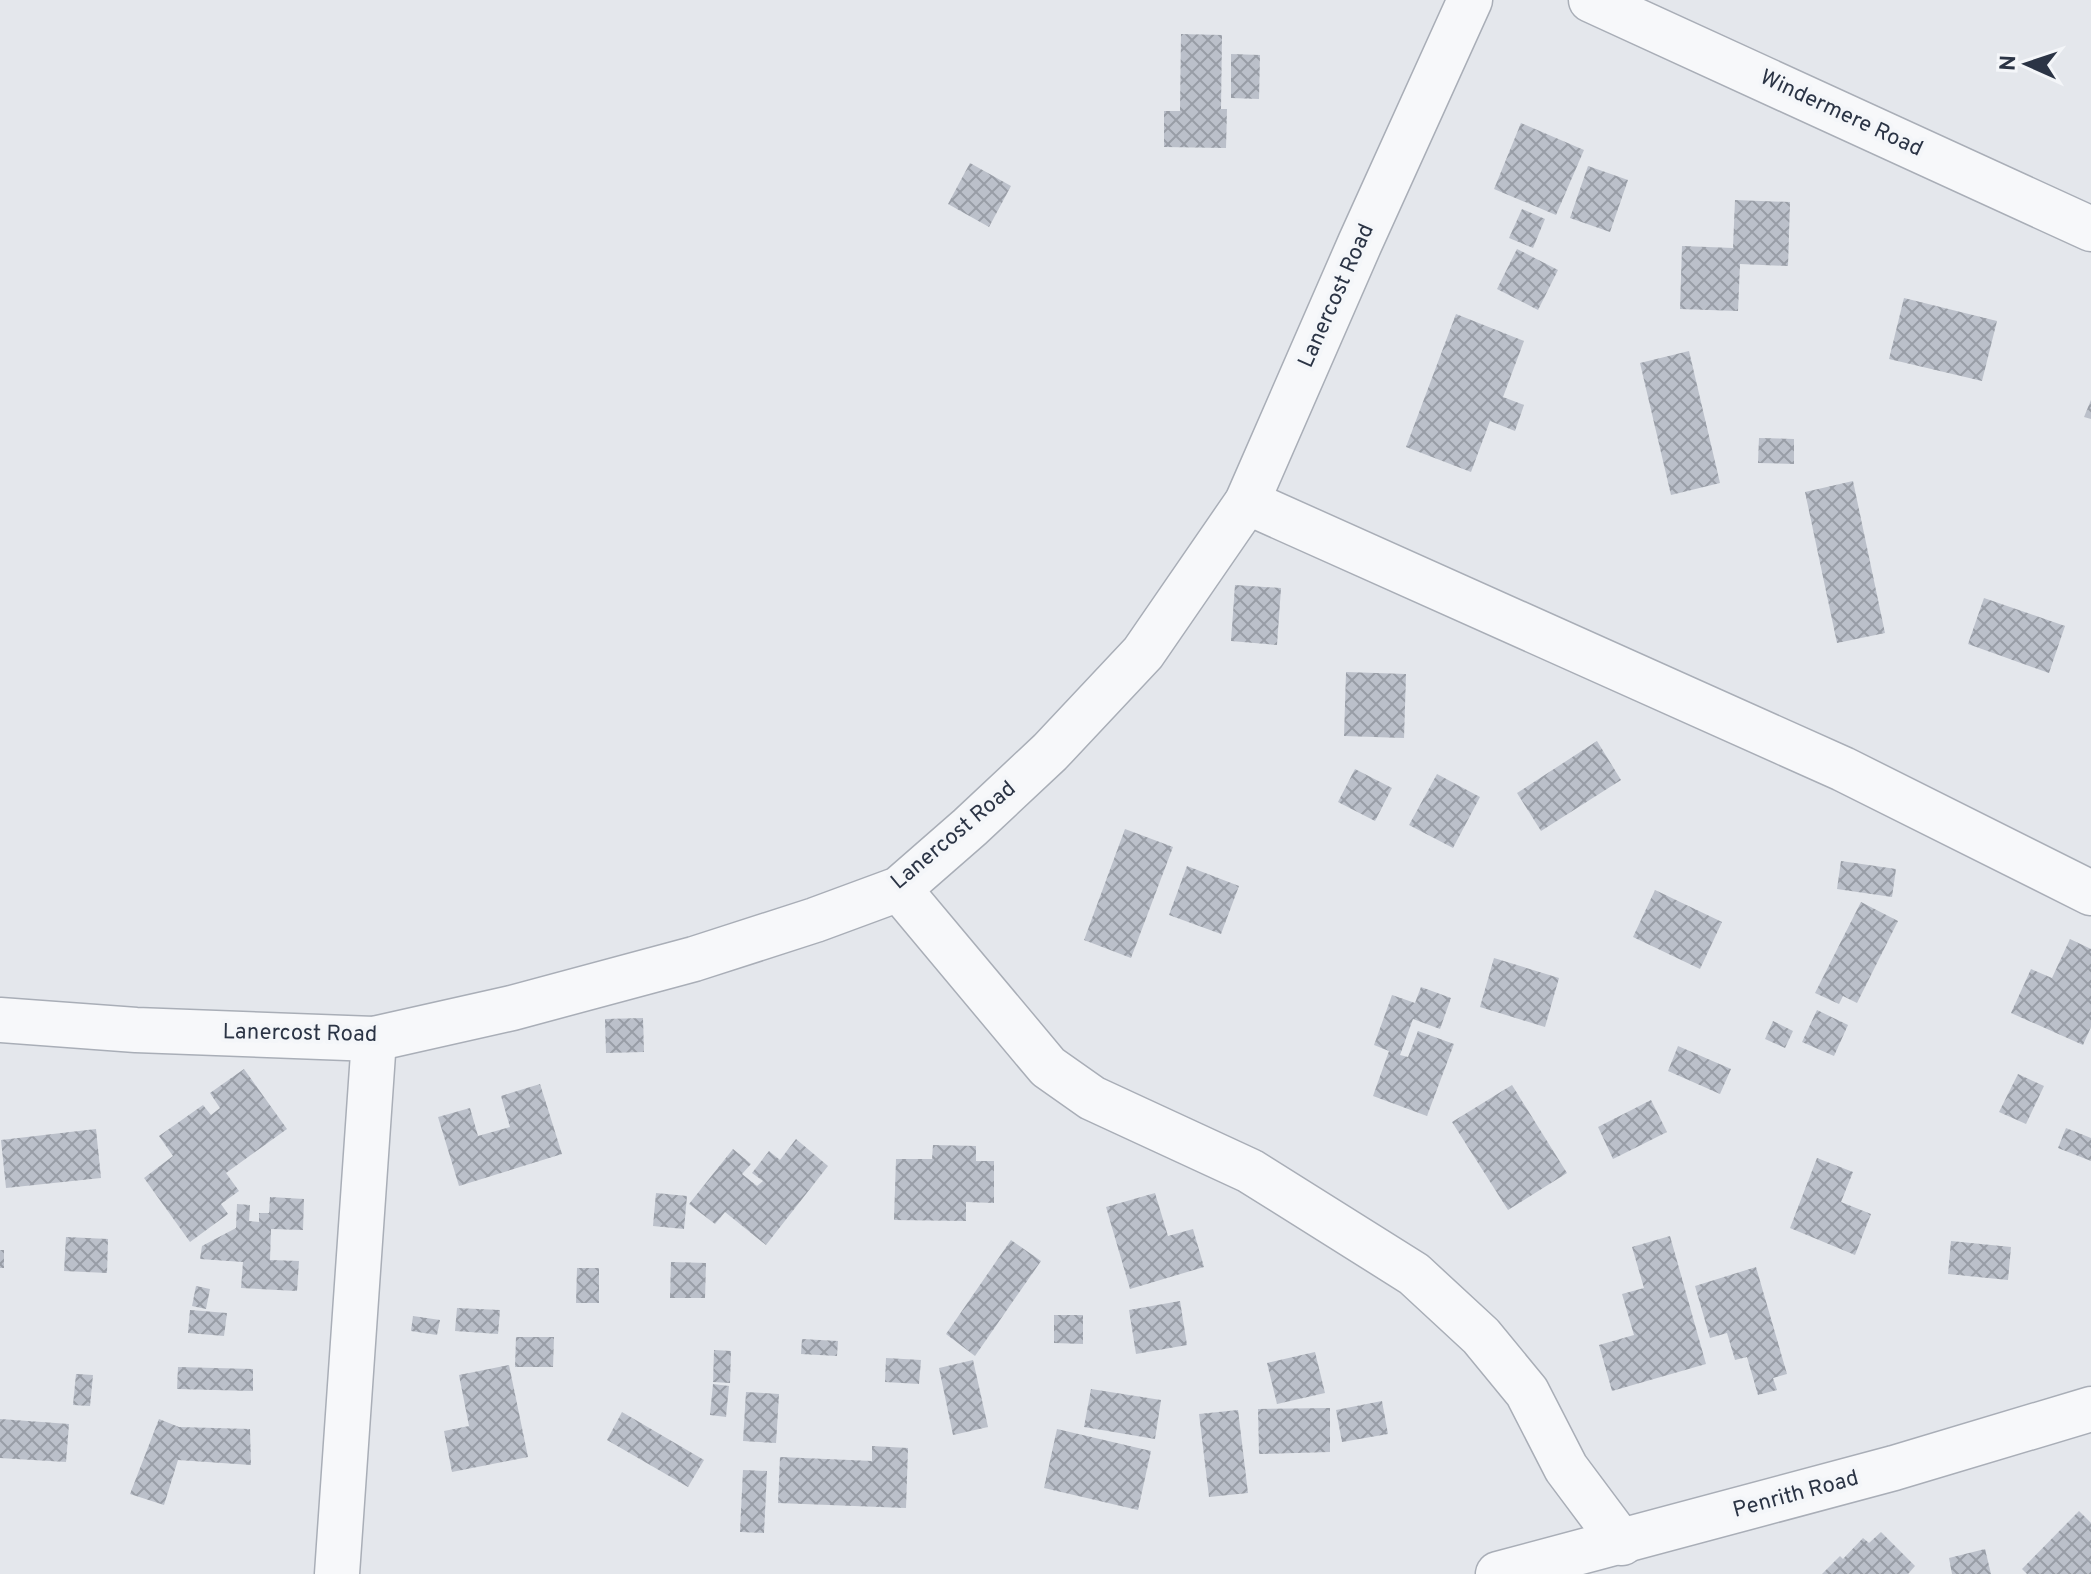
<svg xmlns="http://www.w3.org/2000/svg" width="2091" height="1574" viewBox="0 0 2091 1574" font-family="Overpass,sans-serif">
  <defs>
    <pattern id="building-cross-hatch" width="8" height="8" patternUnits="userSpaceOnUse" patternTransform="scale(2)"><rect width="8" height="8" fill="#bbc0ca"/><path d="M0 0l8 8M0 8l8-8" fill="none" stroke="#989da6"/></pattern>
  </defs>
  <rect width="100%" height="100%" fill="#e4e7ec"/>
  <g fill="url(#building-cross-hatch)">
    <path d="M 1181,34 L 1222,35 L 1221,109 L 1227,109 L 1226,148 L 1164,147 L 1164,111 L 1180,111 Z"/>
    <path d="M 1231,54 L 1260,55 L 1259,99 L 1231,98 Z"/>
    <path d="M 1521,123 L 1584,150 L 1556,215 L 1494,189 Z"/>
    <path d="M 970,163 L 1011,186 L 989,227 L 948,204 Z"/>
    <path d="M 1588,166 L 1628,180 L 1610,232 L 1570,218 Z"/>
    <path d="M 1735,200 L 1790,202 L 1788,266 L 1740,264 L 1738,311 L 1680,309 L 1682,246 L 1733,248 Z"/>
    <path d="M 1522,209 L 1545,219 L 1533,248 L 1509,238 Z"/>
    <path d="M 1517,249 L 1558,270 L 1538,310 L 1497,289 Z"/>
    <path d="M 1904,298 L 1997,321 L 1982,381 L 1889,359 Z"/>
    <path d="M 1456,314 L 1524,341 L 1503,397 L 1524,405 L 1515,431 L 1490,421 L 1471,472 L 1406,447 Z"/>
    <path d="M 1689,351 L 1720,483 L 1671,495 L 1640,363 Z"/>
    <path d="M 2091,400 L 2091,419 L 2084,417 Z"/>
    <path d="M 1759,438 L 1794,439 L 1794,464 L 1758,463 Z"/>
    <path d="M 1853,481 L 1885,633 L 1837,643 L 1805,492 Z"/>
    <path d="M 1235,585 L 1281,588 L 1277,645 L 1231,641 Z"/>
    <path d="M 1984,598 L 2065,626 L 2049,673 L 1968,644 Z"/>
    <path d="M 1346,672 L 1406,674 L 1404,738 L 1344,736 Z"/>
    <path d="M 1597,741 L 1621,780 L 1541,831 L 1517,793 Z"/>
    <path d="M 1355,769 L 1392,788 L 1375,821 L 1338,802 Z"/>
    <path d="M 1437,774 L 1480,797 L 1453,848 L 1409,825 Z"/>
    <path d="M 1125,829 L 1173,847 L 1131,958 L 1084,940 Z"/>
    <path d="M 1841,861 L 1896,869 L 1892,897 L 1837,889 Z"/>
    <path d="M 1187,866 L 1239,886 L 1221,934 L 1169,915 Z"/>
    <path d="M 1655,890 L 1722,922 L 1700,969 L 1633,937 Z"/>
    <path d="M 1861,902 L 1898,921 L 1857,1003 L 1843,996 L 1839,1004 L 1815,993 Z"/>
    <path d="M 2070,939 L 2091,949 L 2091,1027 L 2083,1045 L 2011,1013 L 2031,969 L 2052,978 Z"/>
    <path d="M 1494,958 L 1559,978 L 1545,1027 L 1480,1007 Z"/>
    <path d="M 1421,987 L 1451,998 L 1440,1029 L 1413,1019 L 1400,1055 L 1408,1057 L 1418,1031 L 1454,1044 L 1427,1116 L 1373,1096 L 1389,1051 L 1374,1045 L 1392,995 L 1415,1003 Z"/>
    <path d="M 1817,1010 L 1848,1025 L 1834,1056 L 1802,1042 Z"/>
    <path d="M 643,1018 L 644,1052 L 606,1053 L 605,1019 Z"/>
    <path d="M 1773,1021 L 1793,1031 L 1785,1048 L 1765,1039 Z"/>
    <path d="M 1678,1046 L 1731,1069 L 1720,1094 L 1668,1071 Z"/>
    <path d="M 244,1069 L 287,1129 L 226,1173 L 239,1191 L 221,1204 L 228,1214 L 190,1242 L 144,1178 L 173,1156 L 159,1136 L 203,1105 L 211,1115 L 220,1108 L 210,1093 Z"/>
    <path d="M 2018,1074 L 2044,1086 L 2026,1124 L 1999,1112 Z"/>
    <path d="M 540,1084 L 562,1154 L 459,1186 L 438,1117 L 470,1108 L 478,1136 L 510,1127 L 501,1096 Z"/>
    <path d="M 1512,1085 L 1567,1173 L 1508,1210 L 1452,1122 Z"/>
    <path d="M 1651,1100 L 1667,1132 L 1613,1159 L 1598,1127 Z"/>
    <path d="M 2066,1128 L 2091,1138 L 2091,1161 L 2058,1148 Z"/>
    <path d="M 96,1129 L 101,1178 L 6,1188 L 1,1140 Z"/>
    <path d="M 796,1139 L 828,1166 L 766,1245 L 725,1212 L 715,1224 L 689,1204 L 733,1149 L 751,1164 L 742,1174 L 757,1186 L 763,1181 L 752,1173 L 769,1151 L 780,1160 Z"/>
    <path d="M 933,1145 L 976,1146 L 976,1161 L 994,1161 L 994,1203 L 966,1202 L 966,1221 L 894,1220 L 896,1159 L 932,1159 Z"/>
    <path d="M 1817,1158 L 1853,1172 L 1841,1202 L 1871,1214 L 1855,1255 L 1790,1228 Z"/>
    <path d="M 656,1193 L 687,1196 L 684,1229 L 653,1226 Z"/>
    <path d="M 1155,1193 L 1168,1236 L 1193,1229 L 1204,1267 L 1130,1289 L 1106,1207 Z"/>
    <path d="M 270,1197 L 304,1199 L 303,1230 L 271,1229 L 270,1260 L 299,1261 L 297,1291 L 241,1288 L 243,1262 L 200,1259 L 202,1246 L 236,1228 L 237,1204 L 250,1205 L 249,1221 L 259,1222 L 259,1213 L 269,1213 Z"/>
    <path d="M 1670,1236 L 1706,1364 L 1612,1391 L 1599,1345 L 1634,1335 L 1622,1294 L 1644,1288 L 1632,1247 Z"/>
    <path d="M 66,1237 L 108,1239 L 107,1273 L 64,1271 Z"/>
    <path d="M 1011,1240 L 1041,1261 L 975,1356 L 946,1334 Z"/>
    <path d="M 1951,1241 L 2011,1247 L 2008,1280 L 1948,1274 Z"/>
    <rect x="0" y="1250" width="4" height="18"/>
    <path d="M 671,1262 L 706,1263 L 705,1298 L 670,1298 Z"/>
    <path d="M 1756,1267 L 1787,1374 L 1773,1378 L 1777,1390 L 1758,1395 L 1747,1357 L 1735,1360 L 1727,1333 L 1710,1338 L 1695,1286 Z"/>
    <path d="M 577,1268 L 599,1268 L 599,1303 L 576,1303 Z"/>
    <path d="M 196,1286 L 210,1289 L 206,1309 L 192,1306 Z"/>
    <path d="M 1180,1301 L 1187,1345 L 1136,1354 L 1129,1310 Z"/>
    <path d="M 457,1308 L 500,1310 L 498,1334 L 455,1331 Z"/>
    <path d="M 190,1310 L 227,1313 L 224,1336 L 188,1333 Z"/>
    <path d="M 1054,1315 L 1083,1315 L 1083,1344 L 1054,1343 Z"/>
    <path d="M 413,1316 L 440,1320 L 437,1335 L 411,1331 Z"/>
    <path d="M 516,1337 L 554,1337 L 553,1367 L 515,1367 Z"/>
    <path d="M 802,1339 L 838,1341 L 837,1356 L 801,1354 Z"/>
    <path d="M 714,1350 L 731,1351 L 730,1383 L 713,1382 Z"/>
    <path d="M 1315,1352 L 1325,1393 L 1277,1404 L 1267,1363 Z"/>
    <path d="M 886,1358 L 921,1360 L 919,1384 L 885,1382 Z"/>
    <path d="M 973,1360 L 988,1427 L 953,1435 L 939,1368 Z"/>
    <path d="M 509,1365 L 528,1457 L 452,1472 L 444,1431 L 469,1426 L 459,1375 Z"/>
    <path d="M 178,1367 L 253,1369 L 253,1391 L 177,1389 Z"/>
    <path d="M 76,1374 L 93,1375 L 90,1406 L 73,1405 Z"/>
    <path d="M 713,1384 L 729,1386 L 726,1417 L 710,1415 Z"/>
    <path d="M 1091,1389 L 1161,1400 L 1155,1439 L 1084,1427 Z"/>
    <path d="M 746,1392 L 779,1394 L 776,1443 L 743,1441 Z"/>
    <path d="M 1382,1401 L 1388,1434 L 1342,1442 L 1336,1410 Z"/>
    <path d="M 1330,1408 L 1330,1452 L 1259,1454 L 1258,1409 Z"/>
    <path d="M 1238,1410 L 1248,1493 L 1209,1497 L 1199,1414 Z"/>
    <path d="M 622,1412 L 704,1460 L 688,1487 L 607,1440 Z"/>
    <path d="M 0,1419 L 69,1424 L 66,1462 L 0,1458 Z"/>
    <path d="M 159,1419 L 179,1427 L 250,1429 L 251,1465 L 178,1460 L 164,1505 L 130,1494 Z"/>
    <path d="M 1057,1429 L 1151,1451 L 1138,1510 L 1044,1488 Z"/>
    <path d="M 872,1446 L 908,1448 L 906,1508 L 778,1503 L 780,1457 L 872,1461 Z"/>
    <path d="M 743,1470 L 767,1471 L 764,1533 L 740,1532 Z"/>
    <path d="M 2079,1511 L 2091,1523 L 2091,1574 L 2027,1574 L 2022,1569 Z"/>
    <path d="M 1881,1532 L 1915,1566 L 1908,1574 L 1822,1574 L 1840,1556 L 1843,1559 L 1863,1538 L 1869,1543 Z"/>
    <path d="M 1985,1549 L 1991,1574 L 1952,1574 L 1949,1558 Z"/>
  </g>
  <g fill="none" stroke-linecap="round" stroke-linejoin="round">
    <g stroke="#a9aeb7" stroke-width="47">
      <g id="minor">
        <path d="M 1591,0 L 2091,229"/>
        <path d="M 1247,502 L 1843,769 L 2091,893"/>
        <path d="M 899,889 L 1048,1067 L 1092,1098 L 1250,1171 L 1414,1274 L 1481,1336 L 1527,1392 L 1566,1468 L 1622,1543"/>
        <path d="M 0,1020 L 136,1030 L 374,1039 L 512,1008 L 694,959 L 815,920 L 899,889 L 970,827 L 1050,752 L 1143,653 L 1247,502 L 1360,243 L 1470,0"/>
        <path d="M 337,1574 L 374,1039"/>
        <path d="M 1498,1574 L 1894,1468 L 2091,1409"/>
      </g>
    </g>
    <use href="#minor" stroke="#f7f8fa" stroke-width="44"/>
  </g>
  <g text-anchor="middle" dominant-baseline="central" stroke-width="8" stroke-linejoin="round" paint-order="stroke">
    <g font-size="22" fill="#2b3445" stroke="#f4f6f9">
      <text transform="translate(1841 114) rotate(25)">Windermere Road</text>
      <text transform="translate(1337 296) rotate(-66)">Lanercost Road</text>
      <text transform="translate(954 836) rotate(-40)">Lanercost Road</text>
      <text transform="translate(300 1034) rotate(1)">Lanercost Road</text>
      <text transform="translate(1796 1495) rotate(-15)">Penrith Road</text>
    </g>
  </g>
  <g transform="translate(2027 64) rotate(273)" stroke="#f4f6f9" stroke-width="6" paint-order="stroke">
  <path d="M0-6L14 30L0 20L-14 30Z" fill="#2b3445"/>
  <text y="-12" font-size="22" font-weight="bold" text-anchor="middle" fill="#2b3445">N</text>
  </g>
</svg>
